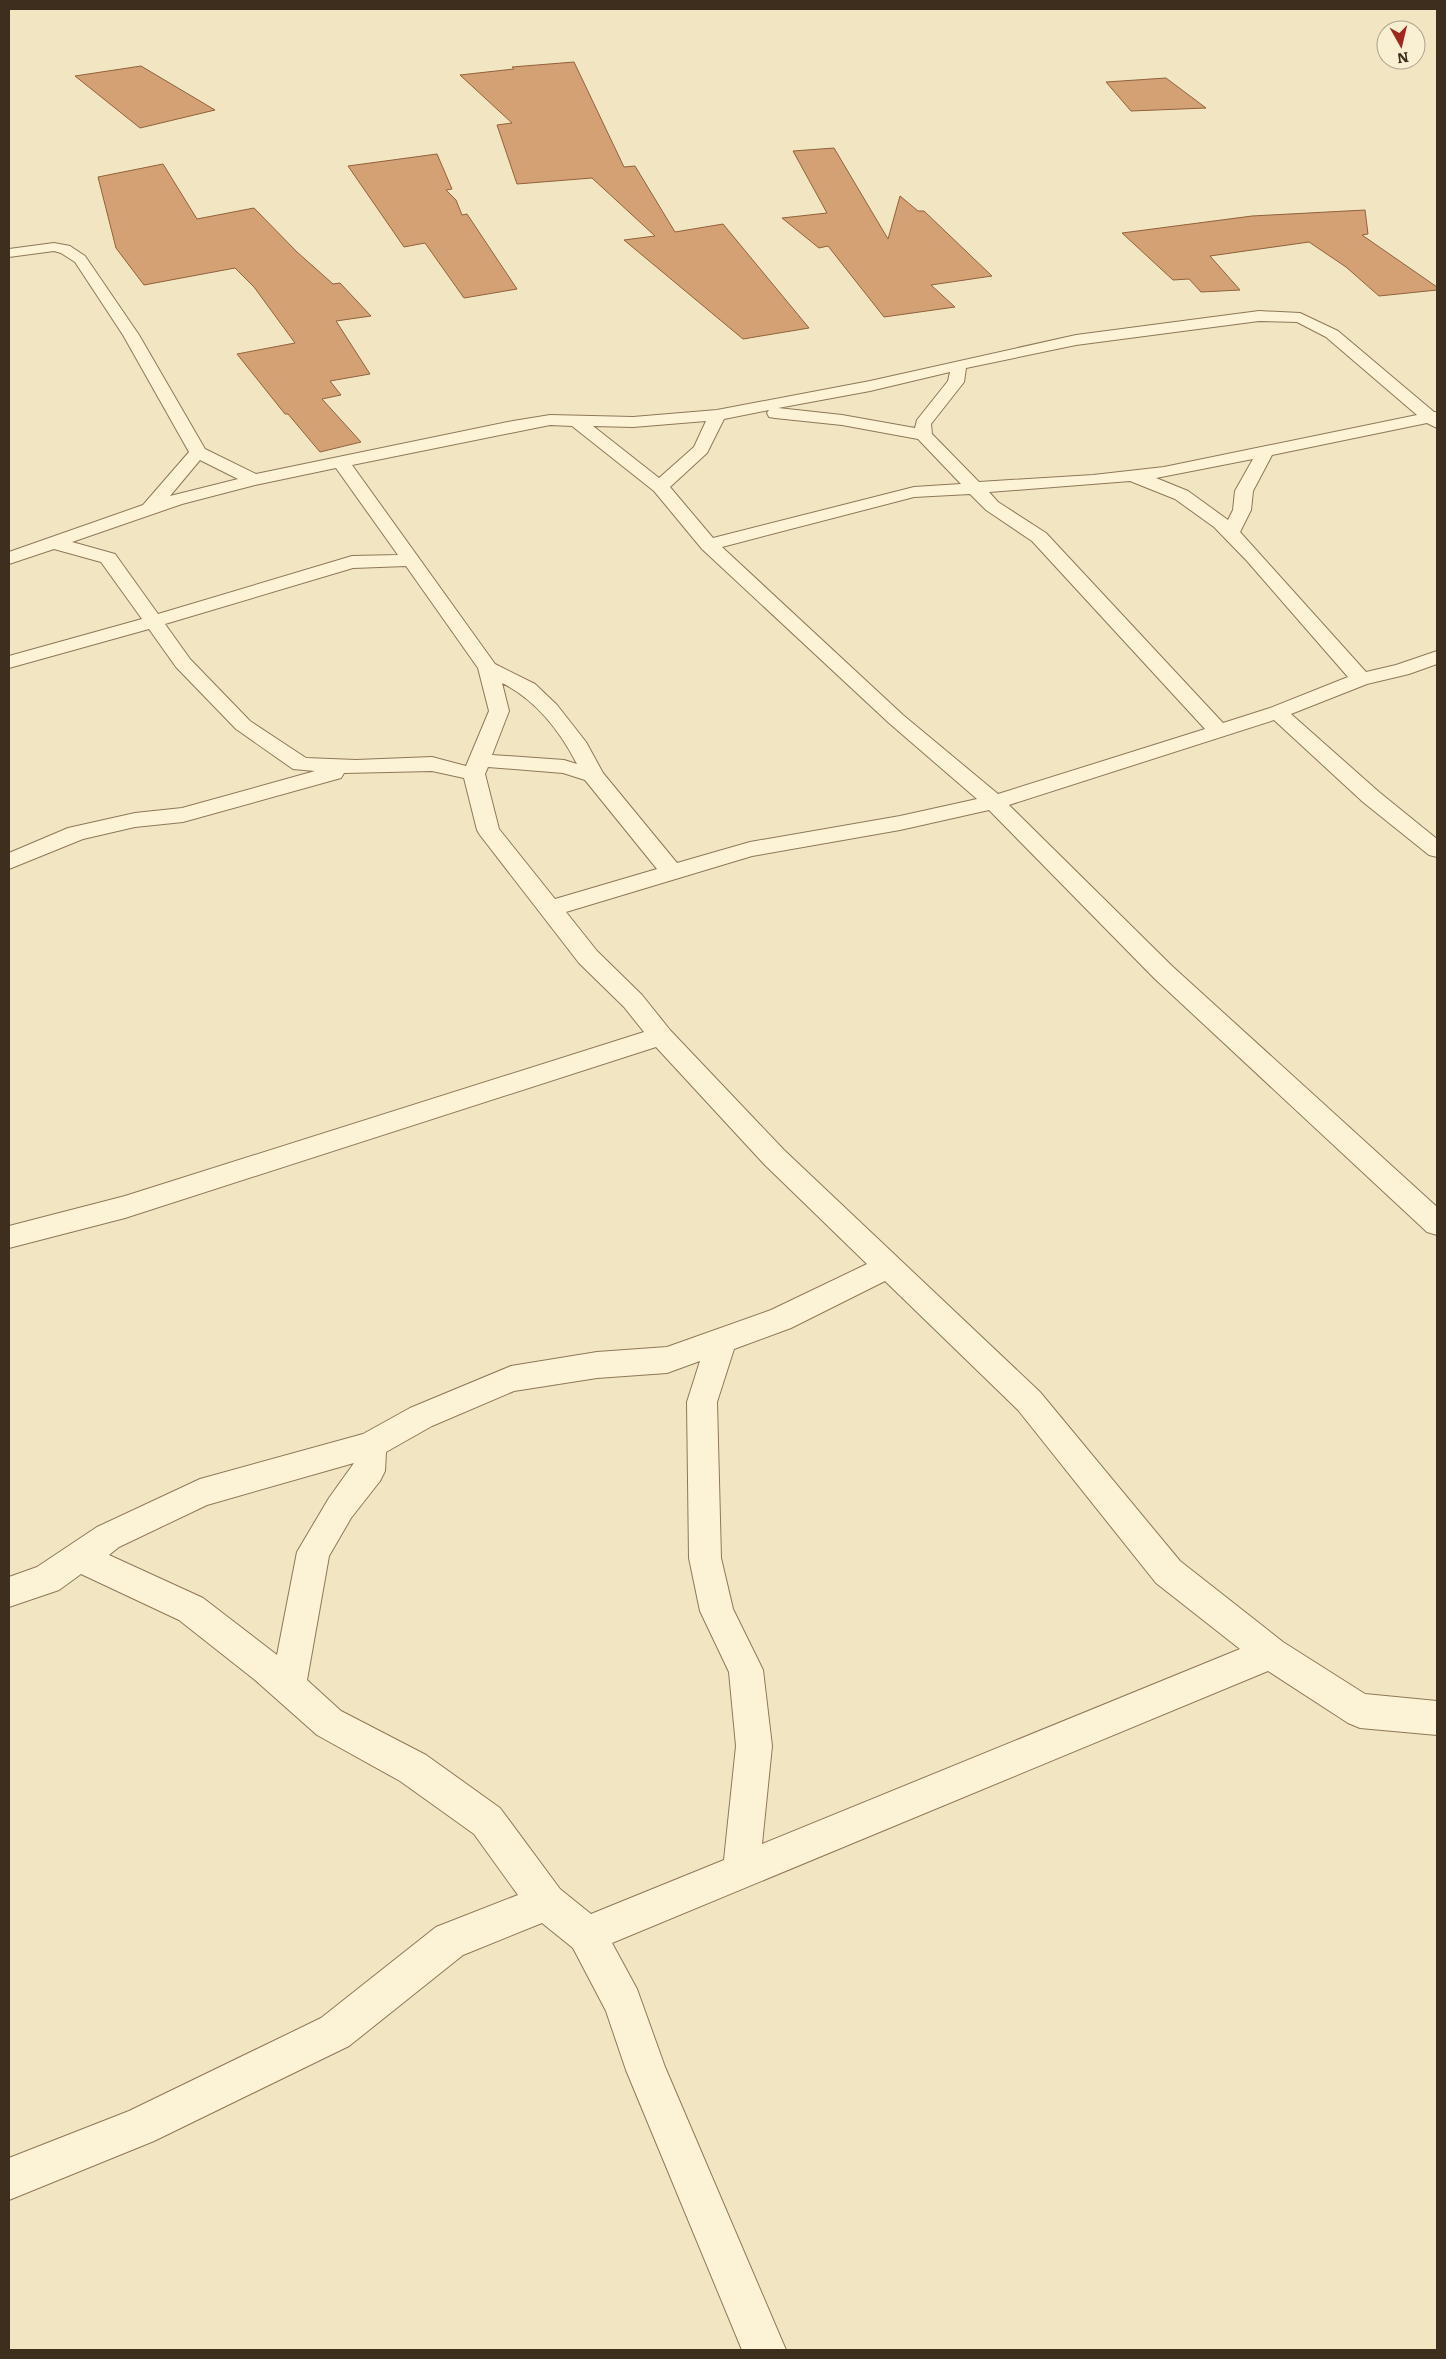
<svg xmlns="http://www.w3.org/2000/svg" width="1446" height="2359" viewBox="0 0 1446 2359" font-family="Literata,serif">
  <rect width="100%" height="100%" fill="#f2e6c2"/>
  <g fill="#d4a175" stroke="#90613b">
    <path d="M 574,62 L 624,167 L 635,166 L 675,232 L 723,224 L 809,328 L 743,339 L 624,240 L 655,236 L 592,178 L 517,184 L 497,125 L 512,123 L 460,75 L 514,69 L 512,67 Z"/>
    <path d="M 141,66 L 215,110 L 140,128 L 75,76 Z"/>
    <path d="M 1166,78 L 1206,108 L 1131,111 L 1106,82 Z"/>
    <path d="M 834,148 L 888,239 L 900,196 L 918,211 L 924,211 L 992,276 L 931,285 L 955,307 L 884,317 L 828,246 L 819,248 L 782,218 L 827,213 L 793,151 Z"/>
    <path d="M 437,154 L 452,189 L 446,190 L 456,200 L 462,215 L 467,214 L 517,289 L 464,298 L 425,243 L 404,247 L 348,166 Z"/>
    <path d="M 163,164 L 197,219 L 254,208 L 297,252 L 333,284 L 340,283 L 371,316 L 336,321 L 370,374 L 330,381 L 341,395 L 322,399 L 361,442 L 320,452 L 288,414 L 285,414 L 237,354 L 295,343 L 254,287 L 235,268 L 144,285 L 116,248 L 98,177 Z"/>
    <path d="M 1365,210 L 1368,234 L 1362,235 L 1437,287 L 1437,290 L 1379,296 L 1346,267 L 1309,242 L 1210,256 L 1240,290 L 1201,292 L 1189,279 L 1173,280 L 1122,233 L 1252,216 Z"/>
  </g>
  <g fill="none" stroke-linecap="round" stroke-linejoin="round">
    <g stroke="#8e7757" stroke-width="2">
      <path id="street" d="M 54,243 L 70,246 L 85,256 L 139,335 L 205,449 L 256,474 L 513,421 L 550,415 L 633,417 L 717,410 L 870,381 L 1076,335 L 1259,311 L 1300,313 L 1338,331 L 1434,412 L 1437,412 L 1437,428 L 1427,423 L 1272,455 L 1253,491 L 1251,510 L 1240,532 L 1366,672 L 1396,665 L 1437,651 L 1437,664 L 1409,674 L 1367,684 L 1291,714 L 1379,792 L 1437,839 L 1437,857 L 1429,855 L 1363,802 L 1274,720 L 1009,805 L 1172,966 L 1437,1207 L 1437,1235 L 1427,1232 L 1154,978 L 989,810 L 900,830 L 752,856 L 566,912 L 597,951 L 642,995 L 670,1030 L 784,1150 L 1040,1392 L 1180,1561 L 1283,1642 L 1365,1694 L 1437,1701 L 1437,1735 L 1360,1728 L 1348,1723 L 1268,1671 L 612,1943 L 637,1989 L 665,2067 L 786,2350 L 742,2350 L 626,2070 L 606,2011 L 573,1948 L 542,1923 L 463,1955 L 349,2046 L 154,2141 L 9,2200 L 9,2158 L 129,2111 L 321,2018 L 436,1927 L 518,1895 L 474,1834 L 400,1781 L 317,1735 L 255,1680 L 179,1620 L 81,1574 L 59,1590 L 9,1607 L 9,1577 L 37,1567 L 97,1527 L 200,1479 L 363,1434 L 410,1408 L 511,1366 L 597,1352 L 667,1347 L 771,1310 L 867,1264 L 764,1164 L 656,1047 L 125,1218 L 9,1248 L 9,1226 L 125,1196 L 644,1032 L 624,1007 L 579,963 L 480,835 L 477,830 L 464,778 L 432,771 L 344,773 L 341,778 L 183,822 L 135,827 L 83,839 L 9,869 L 9,853 L 68,828 L 135,813 L 182,808 L 315,771 L 293,769 L 236,729 L 176,667 L 149,629 L 9,668 L 9,656 L 142,619 L 101,562 L 54,549 L 9,564 L 9,552 L 143,505 L 189,452 L 123,335 L 75,262 L 61,253 L 54,251 L 9,257 L 9,249 ZM 1259,321 L 1297,322 L 1326,337 L 1417,415 L 1164,467 L 1093,475 L 979,482 L 932,434 L 931,424 L 964,382 L 966,368 L 1076,345 ZM 950,372 L 948,381 L 917,420 L 915,428 L 842,415 L 778,408 L 870,391 ZM 769,410 L 767,413 L 769,417 L 775,418 L 842,425 L 918,439 L 961,484 L 914,487 L 713,538 L 670,487 L 707,453 L 724,419 ZM 706,421 L 694,447 L 659,478 L 593,426 L 633,427 ZM 550,425 L 572,426 L 654,491 L 702,549 L 889,723 L 977,799 L 900,816 L 750,842 L 677,863 L 603,773 L 586,742 L 557,705 L 535,684 L 495,664 L 352,465 ZM 1253,459 L 1235,491 L 1233,510 L 1228,520 L 1188,491 L 1156,478 ZM 200,460 L 238,479 L 170,496 ZM 336,468 L 398,555 L 352,556 L 158,614 L 115,554 L 72,542 L 182,504 L 255,485 ZM 1130,481 L 1175,499 L 1214,527 L 1247,561 L 1348,677 L 1270,708 L 1223,723 L 1046,533 L 998,502 L 989,492 ZM 970,494 L 986,510 L 1032,541 L 1205,729 L 998,794 L 903,715 L 722,547 L 914,497 ZM 406,566 L 478,668 L 489,711 L 466,766 L 432,757 L 356,760 L 306,758 L 250,721 L 190,659 L 165,624 L 353,568 ZM 502,683 C 536,700 560,731 577,764 L 564,760 L 492,755 L 509,711 ZM 488,767 L 563,773 L 585,780 L 657,869 L 555,899 L 499,829 L 485,774 ZM 885,1281 L 1018,1410 L 1156,1583 L 1240,1649 L 762,1844 L 772,1746 L 763,1670 L 733,1609 L 721,1558 L 717,1402 L 734,1349 L 791,1328 ZM 700,1361 L 687,1402 L 689,1558 L 700,1611 L 729,1672 L 736,1746 L 724,1860 L 591,1914 L 560,1889 L 500,1808 L 426,1755 L 341,1711 L 307,1680 L 329,1556 L 351,1518 L 380,1481 L 385,1471 L 386,1452 L 432,1426 L 514,1391 L 597,1378 L 667,1373 ZM 354,1463 L 329,1498 L 297,1552 L 277,1655 L 203,1598 L 109,1555 L 119,1547 L 207,1505 Z"/>
    </g>
    <use href="#street" fill="#fcf3d7" fill-rule="evenodd"/>
  </g>
  <rect width="1446" height="2359" fill="none" stroke="#3d2e1d" stroke-width="20"/>
  <g transform="translate(1401 45) rotate(172)"><circle r="24" fill="#f9f0d3" stroke="#aea28a"/>
  <path d="M0-4L9 19L0 12L-9 19Z" fill="#a32721"/>
  <text y="-8" font-size="14" font-weight="bold" text-anchor="middle" fill="#3d2e1d">N</text>
  </g>
</svg>
